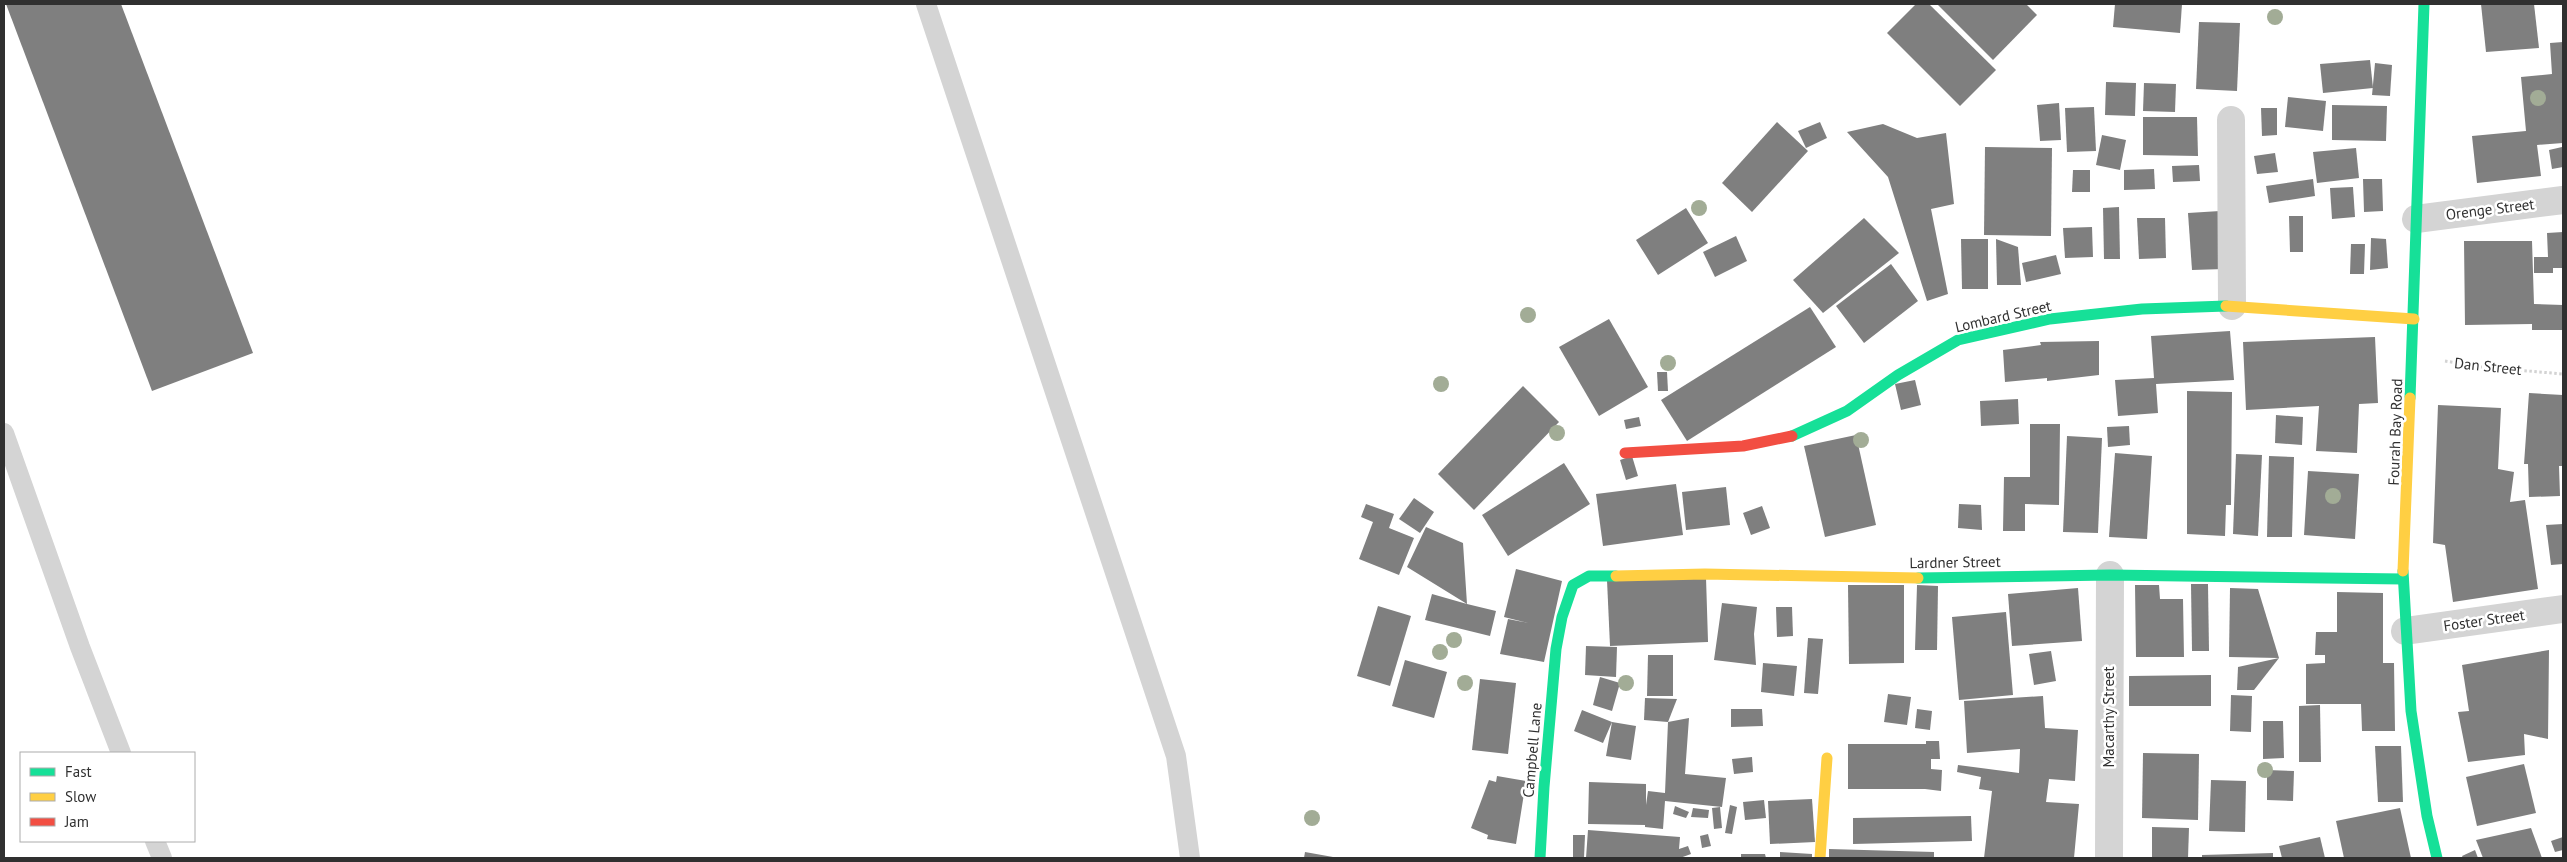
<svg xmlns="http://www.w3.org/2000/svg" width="2567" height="862" viewBox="0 0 2567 862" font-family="'PT Sans',sans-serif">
  <rect width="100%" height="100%" fill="#fff"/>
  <g fill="#7f7f7f">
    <path d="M 6,4 L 121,4 L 253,353 L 152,391 Z"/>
    <path d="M 1916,4 L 1929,4 L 1996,70 L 1960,106 L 1887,33 Z"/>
    <path d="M 1937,4 L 2026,4 L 2037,15 L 1993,60 Z"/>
    <path d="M 2115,4 L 2182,4 L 2180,33 L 2113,27 Z"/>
    <path d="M 2481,4 L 2534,4 L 2539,48 L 2486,52 Z"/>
    <path d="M 2199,22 L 2240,23 L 2237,91 L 2196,89 Z"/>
    <path d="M 2563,42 L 2563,143 L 2537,145 L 2541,176 L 2477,183 L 2472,136 L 2526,131 L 2521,77 L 2552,74 L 2550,43 Z"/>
    <path d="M 2370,60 L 2373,88 L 2323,93 L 2320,64 Z"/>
    <path d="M 2375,63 L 2392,65 L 2390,96 L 2372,95 Z"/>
    <path d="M 2106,82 L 2136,83 L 2135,116 L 2105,115 Z"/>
    <path d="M 2144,83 L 2176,84 L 2175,112 L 2143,111 Z"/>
    <path d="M 2288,97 L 2326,101 L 2323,131 L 2285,127 Z"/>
    <path d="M 2059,103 L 2061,140 L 2040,141 L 2037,105 Z"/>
    <path d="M 2332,105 L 2387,106 L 2386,141 L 2332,140 Z"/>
    <path d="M 2094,107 L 2096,151 L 2067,152 L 2065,108 Z"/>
    <path d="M 2261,108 L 2277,108 L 2277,135 L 2262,136 Z"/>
    <path d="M 2143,117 L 2197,117 L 2198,156 L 2143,155 Z"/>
    <path d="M 1777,122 L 1808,151 L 1752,212 L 1722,183 Z"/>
    <path d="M 1820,122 L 1827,138 L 1806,148 L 1798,131 Z"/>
    <path d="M 1883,124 L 1917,138 L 1946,133 L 1954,204 L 1931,209 L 1948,294 L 1927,301 L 1888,177 L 1847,132 Z"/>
    <path d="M 2102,135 L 2126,140 L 2120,170 L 2096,165 Z"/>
    <path d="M 1985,147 L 2052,148 L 2051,236 L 1984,235 Z"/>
    <path d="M 2562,147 L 2563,167 L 2552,169 L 2549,150 Z"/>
    <path d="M 2356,148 L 2359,178 L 2317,183 L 2313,152 Z"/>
    <path d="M 2275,153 L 2278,172 L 2257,174 L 2254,156 Z"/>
    <path d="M 2199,165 L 2200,181 L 2173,182 L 2172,166 Z"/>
    <path d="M 2154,169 L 2155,189 L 2124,190 L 2124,170 Z"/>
    <path d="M 2073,170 L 2090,170 L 2090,192 L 2072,192 Z"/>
    <path d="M 2313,179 L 2315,196 L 2269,203 L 2266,186 Z"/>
    <path d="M 2363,179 L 2382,179 L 2383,211 L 2364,212 Z"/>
    <path d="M 2353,187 L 2355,217 L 2332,219 L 2330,188 Z"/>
    <path d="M 2119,207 L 2120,259 L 2104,259 L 2103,208 Z"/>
    <path d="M 1686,208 L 1708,243 L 1658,275 L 1636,240 Z"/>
    <path d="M 2220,211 L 2224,269 L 2192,270 L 2188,213 Z"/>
    <path d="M 2289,216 L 2303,216 L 2303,252 L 2290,252 Z"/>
    <path d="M 1864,218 L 1899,253 L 1823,313 L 1793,280 Z"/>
    <path d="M 2137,218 L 2165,218 L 2166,258 L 2139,259 Z"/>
    <path d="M 2092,227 L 2093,257 L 2065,258 L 2063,228 Z"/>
    <path d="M 2563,232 L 2563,268 L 2553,268 L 2553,273 L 2534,273 L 2534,257 L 2548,257 L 2547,233 Z"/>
    <path d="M 1736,236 L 1747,261 L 1715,277 L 1703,252 Z"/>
    <path d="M 2371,238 L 2386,239 L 2388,268 L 2370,270 Z"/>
    <path d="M 1961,239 L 1988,239 L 1988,289 L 1962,289 Z"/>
    <path d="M 1996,239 L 2018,247 L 2021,285 L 1997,285 Z"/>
    <path d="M 2464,241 L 2532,241 L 2534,304 L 2563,305 L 2563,330 L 2532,330 L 2532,324 L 2465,325 Z"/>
    <path d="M 2351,244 L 2365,244 L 2364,274 L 2350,274 Z"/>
    <path d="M 2056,255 L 2061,274 L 2026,282 L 2022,263 Z"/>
    <path d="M 1891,264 L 1918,301 L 1864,343 L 1836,306 Z"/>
    <path d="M 1810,307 L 1836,347 L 1687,441 L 1661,400 Z"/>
    <path d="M 1609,319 L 1648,387 L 1599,416 L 1559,347 Z"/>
    <path d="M 2230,331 L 2234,380 L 2156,384 L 2158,413 L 2118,416 L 2115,380 L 2154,378 L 2151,336 Z"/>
    <path d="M 2375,337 L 2378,403 L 2359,404 L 2357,453 L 2316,451 L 2319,406 L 2246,410 L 2243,342 Z"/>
    <path d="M 2099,341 L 2099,375 L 2047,381 L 2047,378 L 2005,382 L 2003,350 L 2041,345 L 2040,342 Z"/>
    <path d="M 1657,372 L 1667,372 L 1668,391 L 1658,391 Z"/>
    <path d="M 1915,380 L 1921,405 L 1901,410 L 1895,384 Z"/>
    <path d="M 1523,386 L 1559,422 L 1474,510 L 1438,474 Z"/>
    <path d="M 2187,391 L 2232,392 L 2231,505 L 2226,505 L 2225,536 L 2187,534 Z"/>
    <path d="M 2529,393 L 2563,395 L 2563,466 L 2559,466 L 2560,496 L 2529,497 L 2528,464 L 2524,464 Z"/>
    <path d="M 2018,399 L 2019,424 L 1981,426 L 1980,401 Z"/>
    <path d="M 2438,405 L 2501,408 L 2498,469 L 2514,472 L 2510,502 L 2525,500 L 2538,589 L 2453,602 L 2445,545 L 2433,543 Z"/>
    <path d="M 2276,415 L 2303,417 L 2302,445 L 2275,443 Z"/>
    <path d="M 1639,417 L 1641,426 L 1626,429 L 1624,420 Z"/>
    <path d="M 2030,424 L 2060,424 L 2059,505 L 2025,504 L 2025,531 L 2003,531 L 2004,477 L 2030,477 Z"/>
    <path d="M 2129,426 L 2130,445 L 2108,447 L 2107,427 Z"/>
    <path d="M 1856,435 L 1876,525 L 1825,537 L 1804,446 Z"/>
    <path d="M 2067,436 L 2102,438 L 2098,533 L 2063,532 Z"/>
    <path d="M 2115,453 L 2152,456 L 2147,539 L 2109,537 Z"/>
    <path d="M 2236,454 L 2262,455 L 2258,536 L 2233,534 Z"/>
    <path d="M 1632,456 L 1638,476 L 1626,480 L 1620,460 Z"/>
    <path d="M 2269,456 L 2294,457 L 2292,537 L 2267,537 Z"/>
    <path d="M 1564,463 L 1590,504 L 1508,556 L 1482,515 Z"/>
    <path d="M 2308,471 L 2359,474 L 2355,539 L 2304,535 Z"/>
    <path d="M 1676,484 L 1683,535 L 1603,546 L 1596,494 Z"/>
    <path d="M 1726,487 L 1730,525 L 1686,530 L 1682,492 Z"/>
    <path d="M 1414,498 L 1434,512 L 1420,533 L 1399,519 Z"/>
    <path d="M 1366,504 L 1394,514 L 1389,528 L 1414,538 L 1399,575 L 1359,559 L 1373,522 L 1361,517 Z"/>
    <path d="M 1959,504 L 1981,505 L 1982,530 L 1958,528 Z"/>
    <path d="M 1762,506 L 1770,528 L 1751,535 L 1743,513 Z"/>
    <path d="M 2563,524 L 2563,564 L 2551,565 L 2546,525 Z"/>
    <path d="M 1426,527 L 1463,543 L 1467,604 L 1496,611 L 1490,636 L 1425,620 L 1432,594 L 1467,604 L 1407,567 Z"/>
    <path d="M 1516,569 L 1562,581 L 1544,662 L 1500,654 L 1508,619 L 1528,623 L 1504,617 Z"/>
    <path d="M 1706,577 L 1708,642 L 1610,646 L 1607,580 Z"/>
    <path d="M 2191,584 L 2208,584 L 2209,651 L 2192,651 Z"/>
    <path d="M 1848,585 L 1904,585 L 1904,663 L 1849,664 Z"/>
    <path d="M 1917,585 L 1938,586 L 1937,650 L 1915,650 Z"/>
    <path d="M 2135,585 L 2159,585 L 2160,599 L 2183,599 L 2184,657 L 2136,657 Z"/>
    <path d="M 2078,588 L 2082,641 L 2012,646 L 2008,594 Z"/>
    <path d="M 2230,588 L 2258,589 L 2279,658 L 2229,657 Z"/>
    <path d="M 2337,592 L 2383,593 L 2383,663 L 2394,663 L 2395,731 L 2362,731 L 2361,704 L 2306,704 L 2306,664 L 2325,663 L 2325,655 L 2315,655 L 2316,632 L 2337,632 Z"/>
    <path d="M 1722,603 L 1757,607 L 1754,634 L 1756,665 L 1714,660 Z"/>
    <path d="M 1378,606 L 1411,616 L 1390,686 L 1357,676 Z"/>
    <path d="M 1776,607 L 1792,607 L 1793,636 L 1777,637 Z"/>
    <path d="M 2006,612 L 2013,695 L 1959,700 L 1952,617 Z"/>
    <path d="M 1808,638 L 1823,639 L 1818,694 L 1804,693 Z"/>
    <path d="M 1586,646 L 1617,647 L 1616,677 L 1585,675 Z"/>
    <path d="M 2549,650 L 2548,739 L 2524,734 L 2525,755 L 2468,762 L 2458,712 L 2469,711 L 2462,665 Z"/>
    <path d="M 2051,651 L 2056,681 L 2034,685 L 2029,654 Z"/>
    <path d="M 1648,655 L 1673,655 L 1673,696 L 1647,696 Z"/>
    <path d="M 2279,658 L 2254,690 L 2237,690 L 2238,667 Z"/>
    <path d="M 1405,660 L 1447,672 L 1434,718 L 1392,706 Z"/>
    <path d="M 1763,663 L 1797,666 L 1794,696 L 1761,692 Z"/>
    <path d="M 2211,675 L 2211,706 L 2129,706 L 2129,676 Z"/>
    <path d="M 1600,677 L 1620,683 L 1612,711 L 1593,705 Z"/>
    <path d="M 1480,679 L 1516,683 L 1508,754 L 1472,750 Z"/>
    <path d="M 1888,694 L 1911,697 L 1907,725 L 1884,722 Z"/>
    <path d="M 2231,695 L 2252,696 L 2251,732 L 2230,731 Z"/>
    <path d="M 2043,696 L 2045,728 L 2078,730 L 2075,781 L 2049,779 L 2046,802 L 2079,804 L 2074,858 L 1984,858 L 1992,791 L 1979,789 L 1981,777 L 1957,772 L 1958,765 L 2019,773 L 2020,749 L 1967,753 L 1964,701 Z"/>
    <path d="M 1645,698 L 1677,699 L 1668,722 L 1644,720 Z"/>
    <path d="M 2320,705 L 2321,762 L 2299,762 L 2299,706 Z"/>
    <path d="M 1731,709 L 1762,709 L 1763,726 L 1731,727 Z"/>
    <path d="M 1917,709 L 1932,711 L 1930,730 L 1915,728 Z"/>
    <path d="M 1582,710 L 1612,722 L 1636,726 L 1631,760 L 1606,756 L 1612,722 L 1603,743 L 1574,731 Z"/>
    <path d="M 1689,718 L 1685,774 L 1726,778 L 1722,807 L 1665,801 L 1663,829 L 1645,827 L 1645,825 L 1588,824 L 1589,782 L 1646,784 L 1646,805 L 1648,791 L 1665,793 L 1668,722 Z"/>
    <path d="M 2263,721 L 2283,721 L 2284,758 L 2263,759 Z"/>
    <path d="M 1926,741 L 1939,741 L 1940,759 L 1931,759 L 1931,769 L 1942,770 L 1941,791 L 1925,789 L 1848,789 L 1848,744 L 1926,744 Z"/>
    <path d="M 2375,746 L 2401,746 L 2403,802 L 2378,802 Z"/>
    <path d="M 2143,753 L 2199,754 L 2198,820 L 2142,818 Z"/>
    <path d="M 1752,757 L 1753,772 L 1734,774 L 1732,759 Z"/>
    <path d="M 2524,764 L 2536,813 L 2477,826 L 2466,777 Z"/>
    <path d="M 2267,770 L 2294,771 L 2293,801 L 2267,800 Z"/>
    <path d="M 1497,776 L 1526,781 L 1516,844 L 1487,839 L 1488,835 L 1471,828 L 1489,780 L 1496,782 Z"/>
    <path d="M 2211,780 L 2246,781 L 2245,832 L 2209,831 Z"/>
    <path d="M 1812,799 L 1815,842 L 1770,844 L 1768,801 Z"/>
    <path d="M 1764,800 L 1766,818 L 1745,820 L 1743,802 Z"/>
    <path d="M 1730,805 L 1737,807 L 1732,834 L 1725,833 Z"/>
    <path d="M 1675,806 L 1689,812 L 1686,818 L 1673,814 Z"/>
    <path d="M 1720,807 L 1722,828 L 1714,829 L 1712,808 Z"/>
    <path d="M 1693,808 L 1709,810 L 1708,818 L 1691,817 Z"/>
    <path d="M 2400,808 L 2411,858 L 2344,858 L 2336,821 Z"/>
    <path d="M 1971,816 L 1972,841 L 1853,844 L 1853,818 Z"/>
    <path d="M 2152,827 L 2189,828 L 2188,858 L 2152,858 Z"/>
    <path d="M 2531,828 L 2542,858 L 2483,858 L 2476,840 Z"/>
    <path d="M 1588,830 L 1680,837 L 1679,849 L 1688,846 L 1691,854 L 1680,858 L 1586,858 Z"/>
    <path d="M 1708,834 L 1711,846 L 1702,848 L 1700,836 Z"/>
    <path d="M 1573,835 L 1585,835 L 1584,858 L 1573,858 Z"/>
    <path d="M 2320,837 L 2325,858 L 2282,858 L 2279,846 Z"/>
    <path d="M 2563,837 L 2563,850 L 2555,852 L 2551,841 Z"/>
    <path d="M 1829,849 L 1934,852 L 1934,858 L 1829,858 Z"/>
    <path d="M 2475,850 L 2478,858 L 2463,858 L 2462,856 Z"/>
    <path d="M 1305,852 L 1333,857 L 1333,858 L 1304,858 Z"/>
    <path d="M 1780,852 L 1812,854 L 1812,858 L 1780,858 Z"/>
    <path d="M 2273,853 L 2273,858 L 2202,858 L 2202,855 Z"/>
    <path d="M 1741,854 L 1765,854 L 1766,858 L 1741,858 Z"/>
  </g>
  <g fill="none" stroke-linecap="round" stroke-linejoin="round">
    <path stroke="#d3d3d3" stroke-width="3" stroke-dasharray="2.5 2.5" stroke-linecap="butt" d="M 2445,361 L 2481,367 L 2563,374"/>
    <g stroke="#d4d4d4" stroke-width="20">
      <path d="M 926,4 L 1176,756 L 1190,858"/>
      <path d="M 4,433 L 80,647 L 121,753"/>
      <path d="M 155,841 L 162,858"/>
    </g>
    <g stroke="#d4d4d4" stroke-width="28">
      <path d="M 2231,120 L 2232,306"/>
      <path d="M 2416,219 L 2563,200"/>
      <path d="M 2405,631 L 2563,609"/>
      <path d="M 2109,858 L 2110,575"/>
    </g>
    <g stroke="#16e098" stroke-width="11">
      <path d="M 2410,398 L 2424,4"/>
      <path d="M 1792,436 L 1847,411 L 1898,375 L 1958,340 L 2050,319 L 2142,309 L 2226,306"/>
      <path d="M 2403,571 L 2411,711 L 2427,816 L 2437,858"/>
      <path d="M 1918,578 L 2110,575 L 2403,579"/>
      <path d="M 1540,858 L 1544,787 L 1556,649 L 1562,617 L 1573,585 L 1589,576 L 1616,576"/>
    </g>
    <g stroke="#ffcf43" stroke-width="11">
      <path d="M 2226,306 L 2414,319"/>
      <path d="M 2403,571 L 2410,398"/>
      <path d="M 1616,576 L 1705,574 L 1918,578"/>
      <path d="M 1820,858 L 1827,758"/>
    </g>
    <path stroke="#f24e42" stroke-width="11" d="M 1625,453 L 1743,446 L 1792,436"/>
  </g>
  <g fill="#a2ac96">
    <circle cx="2275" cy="17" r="8"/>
    <circle cx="2538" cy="98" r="8"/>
    <circle cx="1699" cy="208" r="8"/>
    <circle cx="1528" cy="315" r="8"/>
    <circle cx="1668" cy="363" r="8"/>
    <circle cx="1441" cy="384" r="8"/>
    <circle cx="1557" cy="433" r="8"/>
    <circle cx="1861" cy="440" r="8"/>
    <circle cx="2333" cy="496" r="8"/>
    <circle cx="1454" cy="640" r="8"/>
    <circle cx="1440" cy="652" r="8"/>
    <circle cx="1465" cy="683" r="8"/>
    <circle cx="1626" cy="683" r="8"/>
    <circle cx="2265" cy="770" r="8"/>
    <circle cx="1312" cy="818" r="8"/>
  </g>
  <g text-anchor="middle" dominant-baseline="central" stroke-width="5" stroke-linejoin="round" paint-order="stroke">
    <g font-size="15" fill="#303030" stroke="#fff">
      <text transform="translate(2490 209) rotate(-7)">Orenge Street</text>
      <text transform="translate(2003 316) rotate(-13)">Lombard Street</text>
      <text transform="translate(2488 366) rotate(6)">Dan Street</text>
      <text transform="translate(2395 432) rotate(-88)">Fourah Bay Road</text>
      <text transform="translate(1955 562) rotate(-1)">Lardner Street</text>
      <text transform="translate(2484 620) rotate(-8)">Foster Street</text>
      <text transform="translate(2108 717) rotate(-90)">Macarthy Street</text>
      <text transform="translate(1532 750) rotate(-85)">Campbell Lane</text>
    </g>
  </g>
  <rect width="2567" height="862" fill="none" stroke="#303030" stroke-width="10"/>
  <rect x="20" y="752" width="175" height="90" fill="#ffffff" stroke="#acacac"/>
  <rect x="30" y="768" width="25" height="8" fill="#16e098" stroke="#acacac"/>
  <text x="65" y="777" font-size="15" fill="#303030">Fast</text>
  <rect x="30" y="793" width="25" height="8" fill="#ffcf43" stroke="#acacac"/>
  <text x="65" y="802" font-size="15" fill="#303030">Slow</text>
  <rect x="30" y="818" width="25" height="8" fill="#f24e42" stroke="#acacac"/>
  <text x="65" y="827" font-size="15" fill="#303030">Jam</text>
</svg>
